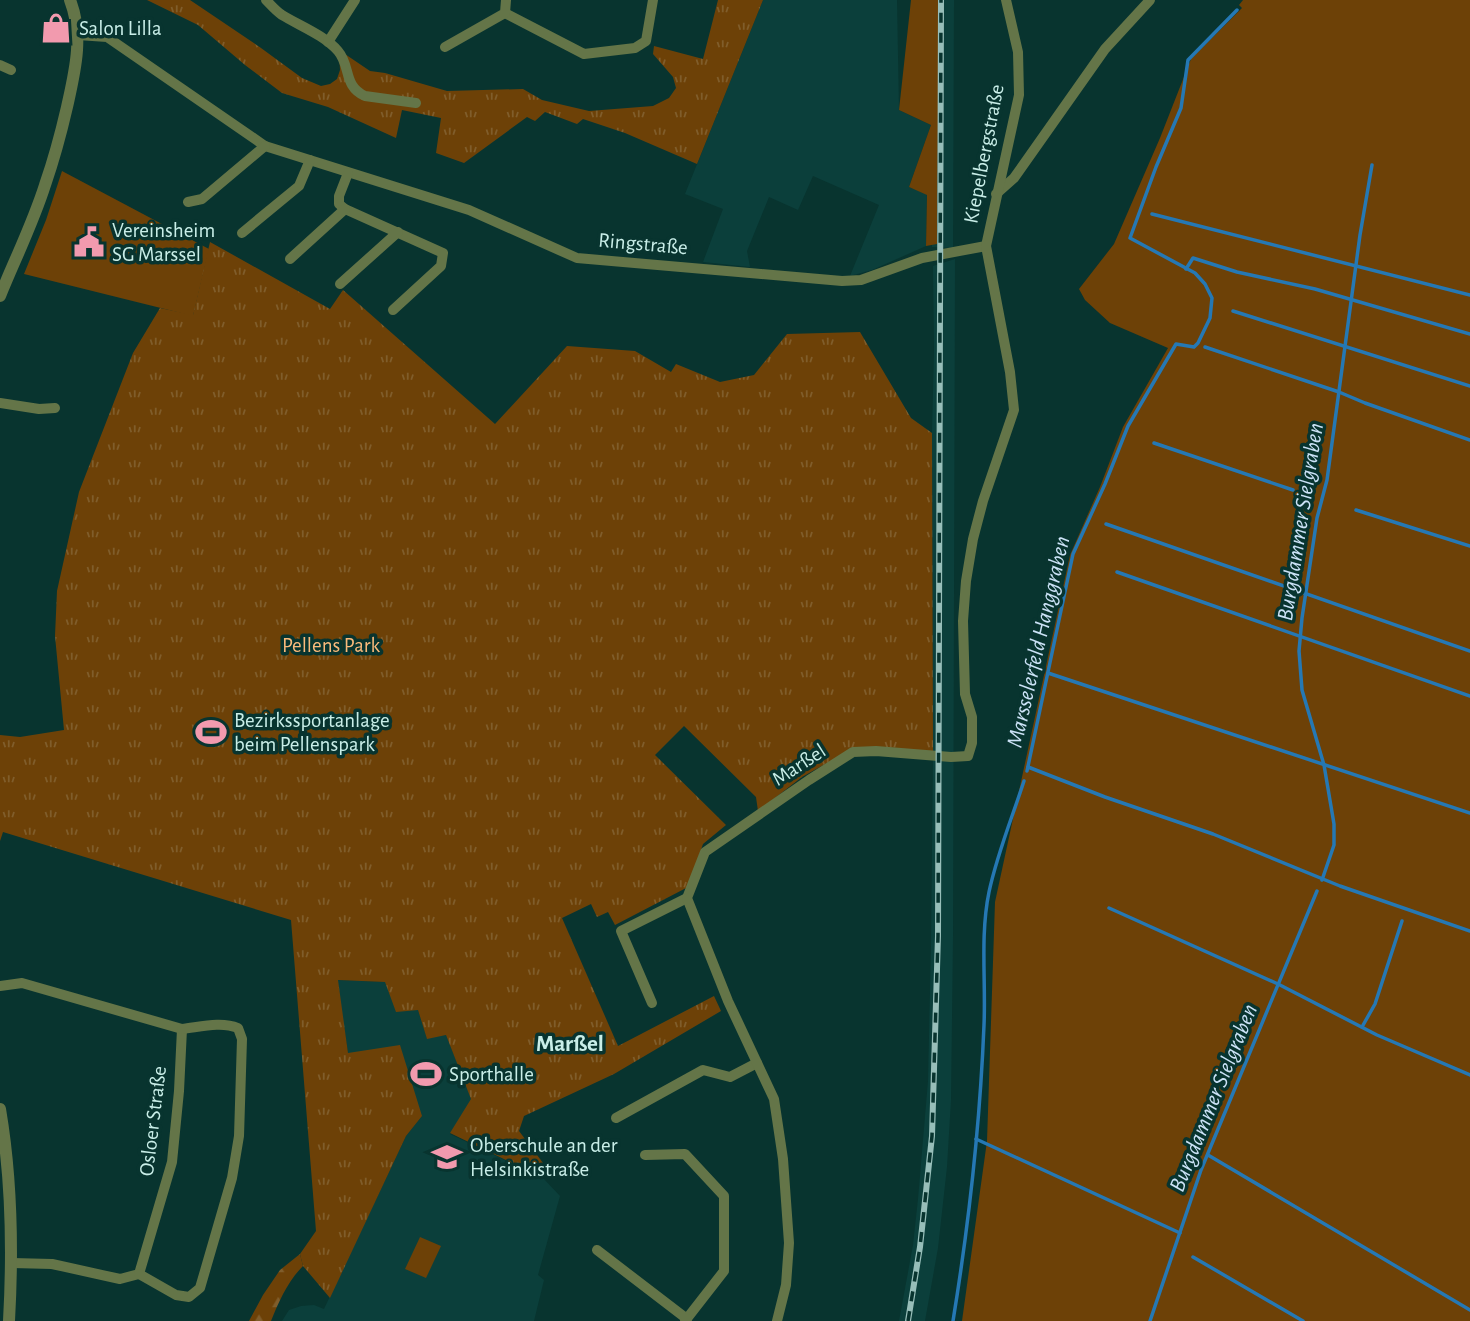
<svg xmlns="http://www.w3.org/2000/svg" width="1470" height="1321" viewBox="0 0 1470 1321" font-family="'Alegreya Sans',sans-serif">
  <defs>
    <pattern id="forest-firs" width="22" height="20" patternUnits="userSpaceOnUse" patternTransform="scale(1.75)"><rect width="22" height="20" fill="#6d4107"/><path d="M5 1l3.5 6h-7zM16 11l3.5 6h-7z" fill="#805d2b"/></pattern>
    <pattern id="park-tufts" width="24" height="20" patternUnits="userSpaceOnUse" patternTransform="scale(1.75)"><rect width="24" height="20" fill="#6d4107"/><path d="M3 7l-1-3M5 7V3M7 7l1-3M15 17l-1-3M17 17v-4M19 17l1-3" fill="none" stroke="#805d2b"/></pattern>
  </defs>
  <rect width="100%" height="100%" fill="#08342f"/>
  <g fill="#0b3f3b">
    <path d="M 763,0 L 897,0 L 899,110 L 931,125 L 909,187 L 927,194 L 926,246 L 872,270 L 850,276 L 879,205 L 813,176 L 798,210 L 769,197 L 747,251 L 750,267 L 703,262 L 723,209 L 685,194 Z"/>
    <path d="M 935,0 L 954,0 L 953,248 L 932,247 Z"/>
    <path d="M 955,259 L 953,937 L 951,1100 L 947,1167 L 938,1248 L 925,1321 L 899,1321 L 913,1245 L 918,1199 L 928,1081 L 931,946 L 933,751 L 932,433 L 934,350 L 933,266 Z"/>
    <path d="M 337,980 L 385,982 L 418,1010 L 427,1038 L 446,1035 L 472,1099 L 450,1134 L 543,1178 L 560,1196 L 538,1275 L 544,1280 L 534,1321 L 282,1321 L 289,1310 L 301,1306 L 314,1305 L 324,1309 L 406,1136 L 422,1116 L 348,1053 Z"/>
  </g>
  <g fill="#6d4107">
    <path d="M 911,0 L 939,0 L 937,244 L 926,246 L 927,195 L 909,187 L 931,125 L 899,110 Z"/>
    <path d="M 1243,0 L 1470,0 L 1470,1321 L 962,1321 L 987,1141 L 995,902 L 1070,555 L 1100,487 L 1123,427 L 1168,348 L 1110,323 L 1085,300 L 1079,289 L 1114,244 L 1160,138 L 1191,59 L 1242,8 L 1239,5 Z"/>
    <path d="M 62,171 L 209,249 L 193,316 L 24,274 L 46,220 Z"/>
    <path d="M 420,1237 L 441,1246 L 426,1278 L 405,1269 Z"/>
  </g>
  <path fill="url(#forest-firs)" d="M 300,1254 L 303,1266 C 288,1281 279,1301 271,1321 L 249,1321 L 263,1295 L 280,1270 Z"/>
  <g fill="url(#park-tufts)">
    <path d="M 147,0 L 190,0 L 261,48 L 302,78 L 321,86 L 330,84 L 337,79 L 340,70 L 339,50 L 370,71 L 385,73 L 447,91 L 523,89 L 542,100 L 589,111 L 653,106 L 669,98 L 676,88 L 673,77 L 653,54 L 654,46 L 703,59 L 718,0 L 763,0 L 697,164 L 625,133 L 583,119 L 577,124 L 545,112 L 535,121 L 527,117 L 464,163 L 436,153 L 441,118 L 402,110 L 396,138 L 328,107 L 282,93 L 245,65 L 198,25 Z"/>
    <path d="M 210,242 L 330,309 L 343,290 L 495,424 L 567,346 L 635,351 L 671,372 L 676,364 L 720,382 L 754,375 L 787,334 L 860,332 L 911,418 L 932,433 L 933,751 L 852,749 L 802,777 L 758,811 L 756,797 L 684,726 L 655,755 L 726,825 L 703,844 L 688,887 L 615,925 L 608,912 L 597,917 L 591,904 L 562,918 L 618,1046 L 714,996 L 721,1011 L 614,1074 L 524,1116 L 519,1131 L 549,1171 L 543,1178 L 450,1133 L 471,1099 L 446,1035 L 427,1039 L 418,1010 L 396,1012 L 385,982 L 338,980 L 348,1053 L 400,1045 L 422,1116 L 406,1136 L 330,1298 L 303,1266 L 300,1254 L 316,1231 L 291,920 L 3,832 L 0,841 L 0,735 L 20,737 L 64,730 L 55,636 L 57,591 L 79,492 L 133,353 L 160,308 L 193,315 Z"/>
  </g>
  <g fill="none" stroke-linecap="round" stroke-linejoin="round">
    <g stroke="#2578b4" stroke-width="3.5">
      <path d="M 1152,214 L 1470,295"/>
      <path d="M 1186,269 L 1193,258 L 1237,272 L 1315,289 L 1470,334"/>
      <path d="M 1233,311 L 1470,386"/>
      <path d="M 1205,347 L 1339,392 L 1365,403 L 1470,440"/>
      <path d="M 1154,443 L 1293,490"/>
      <path d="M 1356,510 L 1470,546"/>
      <path d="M 1106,524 L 1470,651"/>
      <path d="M 1117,572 L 1470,696"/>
      <path d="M 1048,673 L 1470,813"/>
      <path d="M 1028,767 L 1105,797 L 1213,834 L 1340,886 L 1470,931"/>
      <path d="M 1027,771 L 1073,554 L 1105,484 L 1128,426 L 1176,344 L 1194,347 L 1198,343 L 1210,318 L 1212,298 L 1205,284 L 1195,273 L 1130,238 L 1156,167 L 1181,108 L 1188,60 L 1237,10"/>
      <path d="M 1322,880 L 1334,845 L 1334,824 L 1324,765 L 1302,690 L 1299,651 L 1302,618 L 1317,518 L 1327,480 L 1360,235 L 1372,165"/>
      <path d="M 1109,908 L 1278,984 L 1377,1035 L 1470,1075"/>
      <path d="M 1362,1027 L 1375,1004 L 1402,921"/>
      <path d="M 976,1139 L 1180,1233"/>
      <path d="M 1208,1155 L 1470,1310"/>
      <path d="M 1193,1257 L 1303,1321"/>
      <path d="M 953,1321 C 969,1223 980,1124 984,1025 C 986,981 980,936 989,892 C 997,854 1012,818 1024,781"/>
      <path d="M 1150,1321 L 1201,1170 L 1317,891"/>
    </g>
    <g stroke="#647548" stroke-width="10">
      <path d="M 266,0 C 271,5 276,11 282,15 C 300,26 324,35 338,51 C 351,66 343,86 365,96 L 416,103"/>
      <path d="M 505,13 L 584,54 L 635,48 L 646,41 L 653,0"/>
      <path d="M 78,35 L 107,37 L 265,146 L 469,210 L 577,258 L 842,281 L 861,280 L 922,258 L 986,246"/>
      <path d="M 328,42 L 355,0"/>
      <path d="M 445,47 L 505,13 L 506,0"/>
      <path d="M 0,65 L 11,70"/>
      <path d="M 348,173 L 339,196 L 339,204 L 345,209 L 443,253 L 441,266 L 393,310"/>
      <path d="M 996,194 L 1014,178 L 1105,49 L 1150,0"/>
      <path d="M 188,202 L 202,199 L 265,146"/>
      <path d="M 242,233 L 299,186 L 310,160"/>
      <path d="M 290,259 L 345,209"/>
      <path d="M 340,284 L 398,232"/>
      <path d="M 0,403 L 39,409 L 55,408"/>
      <path d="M 0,986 L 22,983 L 182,1029 L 179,1091 L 172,1162 L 139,1274 L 120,1279 L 52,1264 L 12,1263"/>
      <path d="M 652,1003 L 621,931 L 687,898"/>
      <path d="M 616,1118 L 703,1070 L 730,1077 L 757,1063"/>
      <path d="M 645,1155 L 685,1154 L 724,1196 L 724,1271 L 685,1321"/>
      <path d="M 597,1250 L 687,1319"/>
      <path d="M 139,1274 L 176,1295 L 189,1297 L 200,1288 L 232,1178 L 239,1136 L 242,1039 L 238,1028 C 221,1021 200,1027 182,1029"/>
      <path d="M 777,1321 L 786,1285 L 789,1243 L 783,1159 L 774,1099 L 728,1001 L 687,898 L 705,852 L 809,780 L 853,752 L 876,751 L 951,757 L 968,756 L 972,743 L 972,717 L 965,694 L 963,621 L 966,581 L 973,539 L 983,501 L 1014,410 L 1010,372 L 986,246 L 1019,95 L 1018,52 L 1006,0"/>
    </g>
    <g stroke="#647548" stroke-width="12">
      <path d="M 0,296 C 15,259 33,223 45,185 C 54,159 61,133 67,107 C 75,71 84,36 70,0"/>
      <path d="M 0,1109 C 12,1180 13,1249 9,1321"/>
    </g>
    <g stroke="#97beb9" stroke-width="6">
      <path id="rail" d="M 908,1321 L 920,1247 L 932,1136 L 938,936 L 941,0"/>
    </g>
    <use href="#rail" stroke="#08342f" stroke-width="3.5" stroke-dasharray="10" stroke-linecap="butt"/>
  </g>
  <defs>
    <g id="shop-bare" transform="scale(2.415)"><path d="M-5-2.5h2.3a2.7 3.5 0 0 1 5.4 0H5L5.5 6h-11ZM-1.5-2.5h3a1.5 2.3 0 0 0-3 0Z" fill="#f29aae" stroke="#08342f" stroke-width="2.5" paint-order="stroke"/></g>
    <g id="civic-bare" transform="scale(2.415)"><path d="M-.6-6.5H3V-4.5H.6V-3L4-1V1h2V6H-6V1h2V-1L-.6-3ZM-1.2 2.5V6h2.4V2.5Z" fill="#f29aae" stroke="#08342f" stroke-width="2.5" paint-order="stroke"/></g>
    <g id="stadium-bare" transform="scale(2.415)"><path d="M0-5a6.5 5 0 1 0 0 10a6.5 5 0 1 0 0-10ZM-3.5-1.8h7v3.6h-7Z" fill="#f29aae" stroke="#08342f" stroke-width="2.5" paint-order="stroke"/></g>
    <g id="school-bare" transform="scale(2.415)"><path d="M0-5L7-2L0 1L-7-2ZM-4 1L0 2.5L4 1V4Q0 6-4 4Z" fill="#f29aae" stroke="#08342f" stroke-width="2.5" paint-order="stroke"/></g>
  </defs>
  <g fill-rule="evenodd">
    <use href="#shop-bare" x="56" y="28"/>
    <use href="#civic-bare" x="89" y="242"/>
    <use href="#stadium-bare" x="211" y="732"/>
    <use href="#stadium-bare" x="426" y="1074"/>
    <use href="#school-bare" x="447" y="1157"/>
  </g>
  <g text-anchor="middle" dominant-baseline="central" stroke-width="7" stroke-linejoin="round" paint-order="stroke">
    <g font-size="21" fill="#c9eee8" stroke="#08342f" text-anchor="start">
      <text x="79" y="28">Salon Lilla</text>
      <text x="112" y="230">Vereinsheim<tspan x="112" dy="24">SG Marssel</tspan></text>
      <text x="234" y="720">Bezirkssportanlage<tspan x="234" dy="24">beim Pellenspark</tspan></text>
      <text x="449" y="1074">Sporthalle</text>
      <text x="470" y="1145">Oberschule an der<tspan x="470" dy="24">Helsinkistraße</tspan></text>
    </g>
    <g font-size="21" fill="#c9eee8" stroke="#08342f">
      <text transform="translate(984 154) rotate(-79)">Kiepelbergstraße</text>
      <text transform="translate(643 244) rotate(5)">Ringstraße</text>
      <text transform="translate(799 765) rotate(-33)">Marßel</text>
      <text transform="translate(153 1121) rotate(-83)">Osloer Straße</text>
    </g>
    <g font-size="21" fill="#faba7b" stroke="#08342f">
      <text x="331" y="645">Pellens Park</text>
    </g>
    <g font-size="23" font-style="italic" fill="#cce3f7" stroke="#08342f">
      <text transform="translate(1301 522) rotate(-81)">Burgdammer Sielgraben</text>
      <text transform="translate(1039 642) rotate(-77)">Marsselerfeld Hanggraben</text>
      <text transform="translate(1214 1098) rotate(-68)">Burgdammer Sielgraben</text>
    </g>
    <g font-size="23" font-weight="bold" fill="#c9eee8" stroke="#08342f">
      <text x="570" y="1044">Marßel</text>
    </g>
  </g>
</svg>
